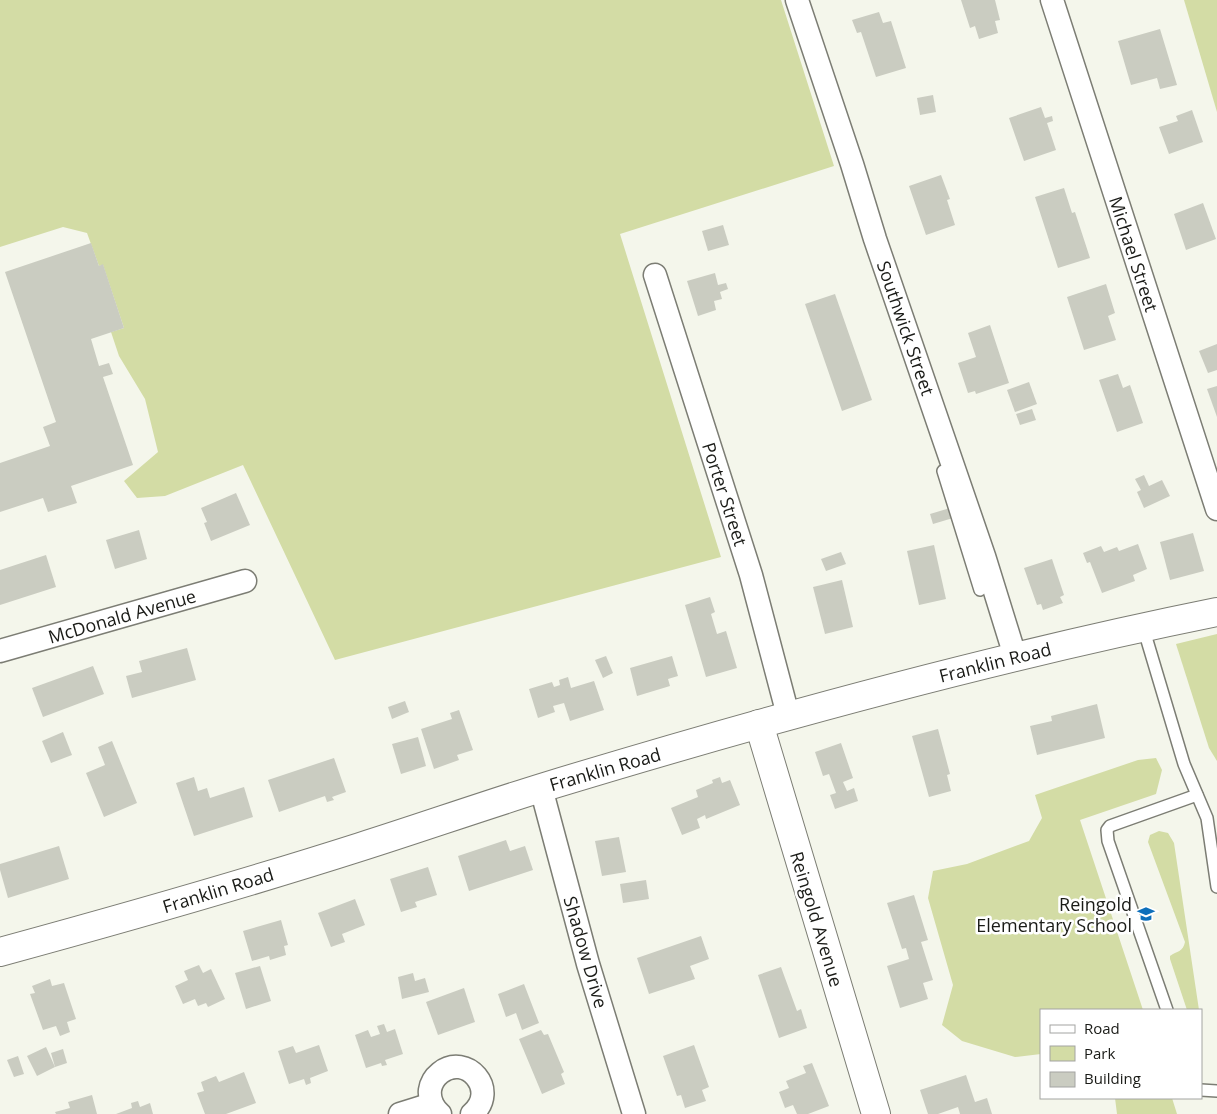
<svg xmlns="http://www.w3.org/2000/svg" width="1217" height="1114" viewBox="0 0 1217 1114" font-family="'Open Sans',sans-serif">
  <rect width="100%" height="100%" fill="#f4f6eb"/>
  <g fill="#d3dca5">
    <path d="M 0,0 L 781,0 L 834,166 L 620,234 L 721,557 L 335,660 L 243,465 L 165,496 L 137,498 L 124,481 L 158,452 L 145,399 L 119,356 L 111,332 L 124,328 L 103,265 L 99,266 L 87,233 L 63,227 L 0,247 Z"/>
    <path d="M 1184,0 L 1217,0 L 1217,112 Z"/>
    <path d="M 1217,634 L 1217,761 L 1209,748 L 1176,644 Z"/>
    <path d="M 1156,758 L 1162,770 L 1156,794 L 1080,820 L 1143,1010 L 1041,1010 L 1041,1054 L 1015,1057 L 962,1041 L 942,1025 L 953,985 L 928,898 L 933,871 L 967,864 L 1029,841 L 1042,818 L 1035,795 L 1138,760 Z"/>
    <path d="M 1159,831 L 1168,833 L 1174,843 L 1199,1010 L 1187,1010 L 1170,959 L 1170,956 C 1177,951 1183,952 1185,942 L 1148,842 L 1150,835 Z"/>
    <path d="M 1115,1098 L 1172,1098 L 1177,1114 L 1117,1114 Z"/>
  </g>
  <g fill="#caccc1">
    <path d="M 961,0 L 995,0 L 1000,20 L 995,21 L 998,33 L 979,39 L 975,26 L 970,28 Z"/>
    <path d="M 879,12 L 883,23 L 891,21 L 906,68 L 876,77 L 861,32 L 857,33 L 852,20 Z"/>
    <path d="M 1160,29 L 1177,85 L 1160,89 L 1157,78 L 1131,85 L 1118,41 Z"/>
    <path d="M 933,95 L 936,112 L 920,115 L 917,98 Z"/>
    <path d="M 1041,107 L 1045,118 L 1052,116 L 1053,121 L 1047,123 L 1056,150 L 1024,161 L 1009,118 Z"/>
    <path d="M 1192,110 L 1203,142 L 1169,154 L 1159,127 L 1178,121 L 1176,116 Z"/>
    <path d="M 941,175 L 950,199 L 947,200 L 955,225 L 926,235 L 909,186 Z"/>
    <path d="M 1064,188 L 1072,213 L 1075,212 L 1090,258 L 1058,268 L 1035,197 Z"/>
    <path d="M 1203,203 L 1216,239 L 1186,250 L 1174,214 Z"/>
    <path d="M 723,225 L 729,245 L 708,251 L 702,231 Z"/>
    <path d="M 91,243 L 99,266 L 103,264 L 124,328 L 91,339 L 99,366 L 109,363 L 113,374 L 103,377 L 133,465 L 71,486 L 77,503 L 48,512 L 43,498 L 0,512 L 0,463 L 50,446 L 43,427 L 56,422 L 5,272 Z"/>
    <path d="M 715,273 L 718,285 L 726,283 L 728,289 L 720,292 L 722,299 L 714,301 L 716,310 L 698,316 L 687,281 Z"/>
    <path d="M 1106,284 L 1115,313 L 1108,316 L 1116,340 L 1084,350 L 1067,297 Z"/>
    <path d="M 835,294 L 872,400 L 842,411 L 805,304 Z"/>
    <path d="M 990,325 L 1009,383 L 976,394 L 975,391 L 968,393 L 958,363 L 976,357 L 968,333 Z"/>
    <path d="M 1217,344 L 1217,370 L 1208,373 L 1199,351 Z"/>
    <path d="M 1118,374 L 1123,388 L 1130,385 L 1143,423 L 1117,432 L 1099,380 Z"/>
    <path d="M 1029,382 L 1037,404 L 1015,412 L 1007,390 Z"/>
    <path d="M 1217,386 L 1217,417 L 1207,389 Z"/>
    <path d="M 1032,409 L 1036,420 L 1020,425 L 1016,414 Z"/>
    <path d="M 1144,475 L 1149,486 L 1162,480 L 1170,496 L 1144,508 L 1137,492 L 1141,490 L 1135,479 Z"/>
    <path d="M 236,493 L 250,525 L 211,541 L 204,523 L 207,522 L 201,508 Z"/>
    <path d="M 950,508 L 953,518 L 933,524 L 930,514 Z"/>
    <path d="M 139,530 L 147,559 L 115,569 L 106,540 Z"/>
    <path d="M 1193,533 L 1204,571 L 1170,580 L 1160,542 Z"/>
    <path d="M 1138,544 L 1147,569 L 1133,575 L 1135,581 L 1102,593 L 1090,562 L 1087,563 L 1083,553 L 1101,546 L 1104,552 L 1117,547 L 1119,551 Z"/>
    <path d="M 934,545 L 946,599 L 919,605 L 907,551 Z"/>
    <path d="M 841,552 L 846,564 L 826,571 L 821,559 Z"/>
    <path d="M 46,555 L 56,587 L 0,605 L 0,570 Z"/>
    <path d="M 1052,559 L 1064,595 L 1060,597 L 1063,603 L 1043,610 L 1041,604 L 1037,605 L 1024,568 Z"/>
    <path d="M 842,580 L 853,627 L 825,634 L 813,587 Z"/>
    <path d="M 710,597 L 715,612 L 711,614 L 717,634 L 726,631 L 737,668 L 706,677 L 685,605 Z"/>
    <path d="M 187,648 L 196,680 L 132,698 L 126,676 L 142,672 L 139,661 Z"/>
    <path d="M 606,656 L 613,673 L 603,678 L 595,660 Z"/>
    <path d="M 672,656 L 678,676 L 668,679 L 670,686 L 637,696 L 630,668 Z"/>
    <path d="M 93,666 L 104,694 L 43,717 L 32,688 Z"/>
    <path d="M 568,677 L 571,688 L 594,681 L 604,710 L 570,721 L 564,703 L 553,706 L 555,712 L 538,718 L 529,689 L 552,682 L 554,687 L 560,685 L 559,680 Z"/>
    <path d="M 405,701 L 409,712 L 392,719 L 388,707 Z"/>
    <path d="M 1097,704 L 1105,738 L 1037,755 L 1030,726 L 1052,721 L 1051,716 Z"/>
    <path d="M 459,710 L 473,750 L 457,755 L 459,760 L 434,769 L 421,729 L 452,719 L 450,713 Z"/>
    <path d="M 938,729 L 950,774 L 947,775 L 951,791 L 929,797 L 912,736 Z"/>
    <path d="M 63,732 L 72,755 L 51,763 L 42,741 Z"/>
    <path d="M 418,737 L 426,766 L 401,774 L 392,744 Z"/>
    <path d="M 112,741 L 137,803 L 104,817 L 86,773 L 105,765 L 98,747 Z"/>
    <path d="M 841,743 L 853,778 L 843,782 L 847,791 L 854,788 L 858,801 L 835,809 L 830,795 L 836,793 L 829,774 L 823,776 L 815,752 Z"/>
    <path d="M 334,758 L 346,792 L 332,797 L 334,800 L 327,802 L 325,796 L 279,812 L 268,780 Z"/>
    <path d="M 194,777 L 198,791 L 207,788 L 210,798 L 244,787 L 253,817 L 194,836 L 176,783 Z"/>
    <path d="M 720,777 L 722,783 L 730,780 L 740,805 L 706,819 L 705,815 L 697,819 L 700,828 L 682,835 L 671,808 L 698,797 L 696,790 L 713,783 L 712,780 Z"/>
    <path d="M 619,837 L 626,872 L 602,876 L 595,841 Z"/>
    <path d="M 506,840 L 510,851 L 525,846 L 533,870 L 469,891 L 458,856 Z"/>
    <path d="M 59,846 L 69,879 L 8,898 L 0,870 L 0,864 Z"/>
    <path d="M 428,867 L 437,895 L 415,902 L 417,907 L 401,912 L 390,879 Z"/>
    <path d="M 646,880 L 649,899 L 623,903 L 620,884 Z"/>
    <path d="M 914,895 L 928,940 L 921,942 L 933,980 L 923,983 L 928,999 L 900,1008 L 887,966 L 909,959 L 906,948 L 902,949 L 887,903 Z"/>
    <path d="M 355,899 L 365,925 L 342,934 L 345,942 L 331,947 L 318,913 Z"/>
    <path d="M 281,920 L 288,945 L 284,946 L 286,955 L 270,960 L 269,956 L 252,961 L 243,931 Z"/>
    <path d="M 701,936 L 709,959 L 690,966 L 695,979 L 649,994 L 637,958 Z"/>
    <path d="M 199,965 L 203,973 L 211,969 L 225,999 L 208,1007 L 206,1003 L 198,1006 L 195,999 L 183,1004 L 175,986 L 188,980 L 184,971 Z"/>
    <path d="M 260,966 L 271,1001 L 246,1009 L 235,973 Z"/>
    <path d="M 781,967 L 797,1011 L 801,1009 L 807,1028 L 779,1038 L 758,975 Z"/>
    <path d="M 413,973 L 415,981 L 425,978 L 429,992 L 402,999 L 398,977 Z"/>
    <path d="M 50,979 L 52,986 L 64,983 L 76,1019 L 67,1022 L 70,1032 L 60,1036 L 56,1026 L 43,1030 L 30,994 L 35,993 L 32,986 Z"/>
    <path d="M 524,984 L 539,1023 L 522,1030 L 516,1013 L 506,1017 L 498,994 Z"/>
    <path d="M 464,988 L 475,1022 L 438,1035 L 426,1002 Z"/>
    <path d="M 384,1024 L 387,1032 L 395,1029 L 403,1054 L 385,1060 L 387,1065 L 382,1066 L 381,1063 L 366,1068 L 355,1035 L 368,1030 L 371,1037 L 380,1034 L 377,1026 Z"/>
    <path d="M 541,1030 L 544,1035 L 548,1034 L 564,1072 L 561,1074 L 565,1084 L 542,1094 L 519,1039 Z"/>
    <path d="M 319,1045 L 328,1071 L 310,1078 L 311,1083 L 306,1085 L 304,1079 L 289,1084 L 278,1051 L 293,1046 L 296,1053 Z"/>
    <path d="M 694,1045 L 709,1087 L 702,1090 L 706,1101 L 685,1108 L 681,1095 L 677,1096 L 663,1056 Z"/>
    <path d="M 46,1047 L 55,1067 L 37,1076 L 27,1056 Z"/>
    <path d="M 63,1049 L 67,1063 L 55,1067 L 51,1053 Z"/>
    <path d="M 18,1056 L 24,1074 L 14,1077 L 7,1060 Z"/>
    <path d="M 812,1063 L 829,1106 L 808,1114 L 797,1114 L 793,1105 L 785,1108 L 779,1092 L 789,1088 L 786,1081 L 806,1073 L 803,1066 Z"/>
    <path d="M 244,1072 L 256,1103 L 226,1114 L 205,1114 L 197,1093 L 204,1091 L 201,1082 L 216,1076 L 219,1082 Z"/>
    <path d="M 966,1075 L 975,1102 L 987,1098 L 992,1114 L 960,1114 L 958,1107 L 938,1114 L 928,1114 L 920,1090 Z"/>
    <path d="M 92,1095 L 97,1114 L 56,1114 L 55,1112 L 70,1108 L 68,1102 Z"/>
    <path d="M 138,1101 L 140,1107 L 150,1103 L 153,1114 L 116,1114 L 132,1108 L 131,1103 Z"/>
  </g>
  <g fill="none" stroke-linecap="round" stroke-linejoin="round">
    <g stroke="#7c7d74" stroke-width="14">
      <g id="lane">
        <path d="M 943,471 L 980,590"/>
        <path d="M 1143,627 L 1184,764 L 1207,818 L 1217,887"/>
        <path d="M 1167,1010 L 1108,841 L 1107,830 L 1110,826 L 1197,795"/>
        <path d="M 1201,1090 L 1217,1091"/>
      </g>
    </g>
    <g stroke="#7c7d74" stroke-width="25">
      <g id="street">
        <path d="M 797,0 L 852,164 L 875,239 L 984,556 L 1015,656"/>
        <path d="M 1052,0 L 1217,509"/>
        <path d="M 655,275 L 751,575 L 788,715"/>
        <path d="M 0,651 L 245,581"/>
        <path d="M 541,788 L 588,964 L 634,1114"/>
        <path d="M 400,1114 L 432,1104"/>
        <path d="M 440,1114 C 433,1108 429,1099 430,1090 C 431,1083 435,1077 440,1073 C 466,1052 500,1090 472,1114"/>
      </g>
    </g>
    <g stroke="#7c7d74" stroke-width="30">
      <g id="secondary">
        <path d="M 759,724 L 876,1114"/>
        <path d="M 0,952 C 121,919 241,885 360,847 C 420,828 480,807 541,788 C 764,720 989,658 1217,612"/>
      </g>
    </g>
    <use href="#lane" stroke="#fff" stroke-width="11"/>
    <use href="#street" stroke="#fff" stroke-width="22"/>
    <use href="#secondary" stroke="#fff" stroke-width="28"/>
  </g>
  <defs>
    <g id="school-bare" transform="scale(1.35)"><path d="M0-5L7-2L0 1L-7-2ZM-4 1L0 2.5L4 1V4Q0 6-4 4Z" fill="#0d6fbb" stroke="#fff" stroke-width="2.5" paint-order="stroke"/></g>
  </defs>
  <g fill-rule="evenodd">
    <use href="#school-bare" x="1146" y="914"/>
  </g>
  <g text-anchor="middle" dominant-baseline="central" stroke-width="5" stroke-linejoin="round" paint-order="stroke">
    <g font-size="18" fill="#1a1b17" stroke="#fff">
      <text transform="translate(1134 254) rotate(72)">Michael Street</text>
      <text transform="translate(906 328) rotate(71)">Southwick Street</text>
      <text transform="translate(725 494) rotate(72)">Porter Street</text>
      <text transform="translate(122 616) rotate(-16)">McDonald Avenue</text>
      <text transform="translate(995 662) rotate(-14)">Franklin Road</text>
      <text transform="translate(605 769) rotate(-16)">Franklin Road</text>
      <text transform="translate(218 890) rotate(-17)">Franklin Road</text>
      <text transform="translate(817 919) rotate(73)">Reingold Avenue</text>
      <text transform="translate(586 952) rotate(74)">Shadow Drive</text>
    </g>
    <g font-size="18" fill="#1a1b17" stroke="#fff" text-anchor="end">
      <text x="1132" y="904">Reingold<tspan x="1132" dy="21">Elementary School</tspan></text>
    </g>
  </g>
  <rect x="1040" y="1009" width="162" height="90" fill="#ffffff" stroke="#a3a4a2"/>
  <rect x="1050" y="1025" width="25" height="8" fill="#ffffff" stroke="#a3a4a2"/>
  <text x="1084" y="1034" font-size="15" fill="#1a1b17">Road</text>
  <rect x="1050" y="1046" width="25" height="15" fill="#d3dca5" stroke="#a3a4a2"/>
  <text x="1084" y="1059" font-size="15" fill="#1a1b17">Park</text>
  <rect x="1050" y="1072" width="25" height="15" fill="#caccc1" stroke="#a3a4a2"/>
  <text x="1084" y="1084" font-size="15" fill="#1a1b17">Building</text>
</svg>
